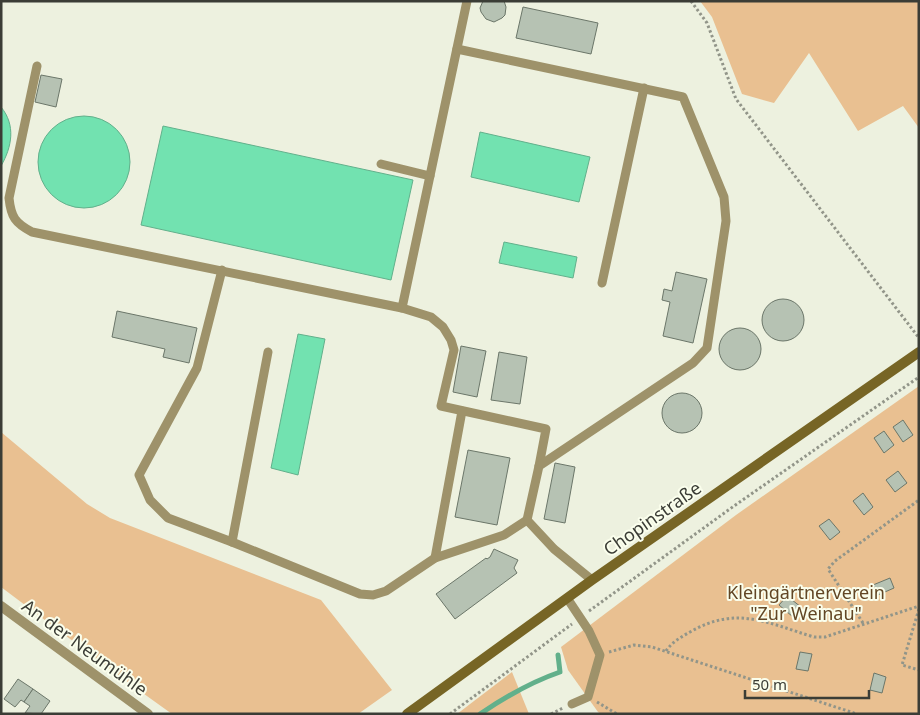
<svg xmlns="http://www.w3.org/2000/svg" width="920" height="715" viewBox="0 0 920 715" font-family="'Noto Sans',sans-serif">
  <rect width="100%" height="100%" fill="#edf1df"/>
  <g fill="#e9c091">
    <path d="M 700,1 L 919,1 L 919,128 L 903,106 L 858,131 L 809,53 L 774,103 L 742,94 L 712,17 Z"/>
    <path d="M 919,386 L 919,714 L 601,714 L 598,712 L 568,670 L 561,647 L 736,515 Z"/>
    <path d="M 1,432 L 87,504 L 110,518 L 321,600 L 392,690 L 358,714 L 172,714 L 126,681 L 1,587 Z"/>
    <path d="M 512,672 L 529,714 L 457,714 Z"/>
  </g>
  <g fill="#72e2b0" stroke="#62b08b">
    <path d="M 1,107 C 16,125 12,147 1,166 Z"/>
    <circle cx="84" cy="162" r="46"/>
    <path d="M 163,126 L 413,180 L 391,280 L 141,225 Z"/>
    <path d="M 480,132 L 590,157 L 579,202 L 471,177 Z"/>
    <path d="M 504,242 L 577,257 L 573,278 L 499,263 Z"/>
    <path d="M 298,334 L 325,339 L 298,475 L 271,468 Z"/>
  </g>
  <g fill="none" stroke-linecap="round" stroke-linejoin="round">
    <path stroke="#62b08b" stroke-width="5" d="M 480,714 C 505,697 531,682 560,672 L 558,655"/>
  </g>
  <g fill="#b6c2b3" stroke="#6b7669">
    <path d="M 483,1 L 504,1 L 506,7 L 505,15 L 502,18 L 494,22 L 486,19 L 481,12 L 480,8 Z"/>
    <path d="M 523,7 L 598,23 L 591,54 L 516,38 Z"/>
    <path d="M 41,75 L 62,79 L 56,107 L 35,102 Z"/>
    <path d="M 676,272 L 707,279 L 693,343 L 663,336 L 670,302 L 662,300 L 664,289 L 672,291 Z"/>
    <circle cx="783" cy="320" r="21"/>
    <path d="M 117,311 L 197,328 L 189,363 L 163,357 L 165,349 L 112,337 Z"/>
    <circle cx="740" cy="349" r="21"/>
    <path d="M 461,346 L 486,351 L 477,397 L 453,392 Z"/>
    <path d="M 499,352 L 527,357 L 520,404 L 491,400 Z"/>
    <circle cx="682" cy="413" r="20"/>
    <path d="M 903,420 L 913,435 L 903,442 L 893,427 Z"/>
    <path d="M 884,431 L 894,445 L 884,453 L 874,438 Z"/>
    <path d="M 468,450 L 510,458 L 497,525 L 455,517 Z"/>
    <path d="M 555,463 L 575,467 L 565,523 L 544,519 Z"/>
    <path d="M 898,471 L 907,483 L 895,492 L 886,480 Z"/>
    <path d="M 863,493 L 873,507 L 864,515 L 853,501 Z"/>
    <path d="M 829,519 L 840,532 L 830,540 L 819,526 Z"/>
    <path d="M 494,549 L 518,560 L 514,568 L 517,573 L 455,619 L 436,594 L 486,558 L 487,559 L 490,557 Z"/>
    <path d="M 890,578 L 894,588 L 878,595 L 873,585 Z"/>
    <path d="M 787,596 L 801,607 L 793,617 L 779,605 Z"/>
    <path d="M 800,652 L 812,654 L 808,671 L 796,669 Z"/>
    <path d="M 874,673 L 886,677 L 882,693 L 870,690 Z"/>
    <path d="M 18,679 L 33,689 L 24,702 L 21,700 L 15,707 L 4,699 Z"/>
    <path d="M 33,689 L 50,701 L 41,714 L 25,713 L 30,706 L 24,702 Z"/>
  </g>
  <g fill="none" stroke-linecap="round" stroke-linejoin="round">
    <g stroke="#929589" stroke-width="3" stroke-dasharray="2.5 2.5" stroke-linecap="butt">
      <path d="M 691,1 L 707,23 L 736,99 L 919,338"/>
      <path d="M 919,609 L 902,665 L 919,670"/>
      <path d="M 589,611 L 734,506 L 919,377"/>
      <path d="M 863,623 L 828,569 L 835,561 L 919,500"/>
      <path d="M 666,651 C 672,642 681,637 690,632 C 737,605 767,623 814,637 L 825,637 L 919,606"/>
      <path d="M 609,652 L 634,645 L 652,647 L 857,714"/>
      <path d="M 597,702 L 617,714"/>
      <path d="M 450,714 L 572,624"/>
      <path d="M 551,714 L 563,708"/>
    </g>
    <g stroke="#9e926a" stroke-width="9">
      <path d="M 467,1 L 402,308 L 431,317 L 443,327 L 451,340 L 454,350 L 441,406 L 546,429 L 539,466"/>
      <path d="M 457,49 L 683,97 L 724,197 L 726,221 L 707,348 L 693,363 L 539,466 L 527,520 L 554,549 L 592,580"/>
      <path d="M 37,66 L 9,198 C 11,217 15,223 32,232 L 402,308"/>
      <path d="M 381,164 L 430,176"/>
      <path d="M 222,270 L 197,368 L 139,475 L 150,500 L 168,518 L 232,542 L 268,352"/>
      <path d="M 602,283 L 644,88"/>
      <path d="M 232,542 L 360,594 L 373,595 L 386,591 L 435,558 L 504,535 L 527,520"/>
      <path d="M 435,558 L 462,411"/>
      <path d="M 567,598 L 589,631 L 600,655 L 588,697 L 572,704"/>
    </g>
    <path stroke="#9e926a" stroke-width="10" d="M 1,606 L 148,714"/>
    <path stroke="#776525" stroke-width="10" d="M 407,714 L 592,580 L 919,352"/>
  </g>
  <g text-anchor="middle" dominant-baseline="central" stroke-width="4" stroke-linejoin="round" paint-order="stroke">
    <g font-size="18" fill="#3b3d36" stroke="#fafeec">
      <text transform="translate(652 518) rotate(-35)">Chopinstraße</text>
      <text transform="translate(85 647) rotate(36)">An der Neumühle</text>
    </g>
    <g font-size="18" fill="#624624" stroke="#fafeec">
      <text x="806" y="592">Kleingärtnerverein<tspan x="806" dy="21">"Zur Weinau"</tspan></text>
    </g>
  </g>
  <rect width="920" height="715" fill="none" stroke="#3b3d36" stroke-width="5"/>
  <path d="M745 690v8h124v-8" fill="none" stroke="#3b3d36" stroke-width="2.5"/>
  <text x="752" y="690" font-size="15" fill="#3b3d36" stroke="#fafeec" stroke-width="4" paint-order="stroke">50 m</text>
</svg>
